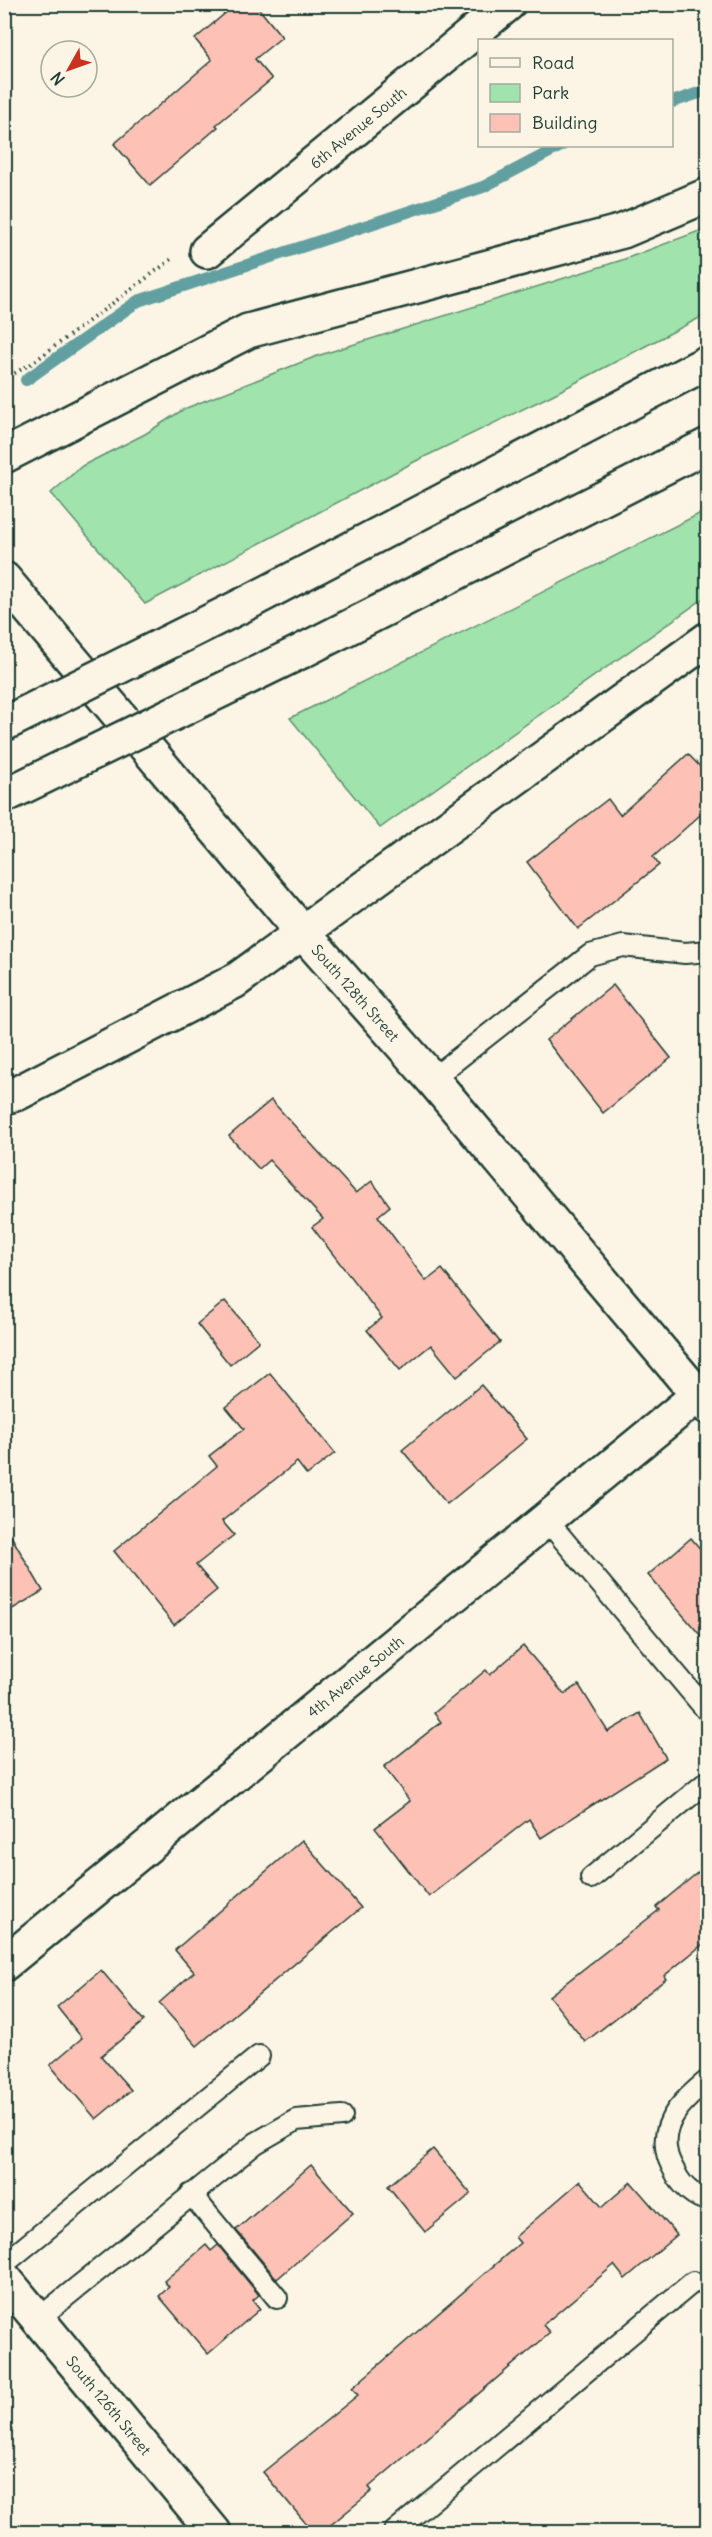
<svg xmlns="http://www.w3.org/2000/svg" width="712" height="2537" viewBox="0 0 712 2537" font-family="Delius,sans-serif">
  <rect width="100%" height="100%" fill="#fcf5e5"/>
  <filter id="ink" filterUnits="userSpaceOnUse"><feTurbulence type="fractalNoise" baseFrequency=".0167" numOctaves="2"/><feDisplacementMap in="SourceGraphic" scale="12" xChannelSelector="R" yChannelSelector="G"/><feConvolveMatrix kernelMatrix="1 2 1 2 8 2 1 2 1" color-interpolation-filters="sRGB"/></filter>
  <g filter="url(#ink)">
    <g fill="#a0e3ad" stroke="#609070" stroke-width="1.5">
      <path d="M 707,228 L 707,314 L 552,395 L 416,461 L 145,604 L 51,493 L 82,466 L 145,434 L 184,409 L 317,356 L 622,260 Z"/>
      <path d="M 707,510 L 707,596 L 380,828 L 290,718 Z"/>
    </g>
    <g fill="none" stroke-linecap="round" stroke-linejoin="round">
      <g stroke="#629fa0" stroke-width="12">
        <path d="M 672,102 L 708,90"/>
        <path d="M 26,380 L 138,301 L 483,187 L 561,146"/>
      </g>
    </g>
    <g fill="#fdc2b5" stroke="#1f3d34" stroke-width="1.5">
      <path d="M 236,4 L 255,4 L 282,37 L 255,59 L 272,79 L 216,125 L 218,127 L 150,185 L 114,144 L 212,60 L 195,39 Z"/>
      <path d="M 688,754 L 708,775 L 708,808 L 653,857 L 659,865 L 578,929 L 527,862 L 608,799 L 620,815 Z"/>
      <path d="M 613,985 L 671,1058 L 603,1113 L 546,1040 Z"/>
      <path d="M 271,1100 L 356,1193 L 372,1181 L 390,1206 L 378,1216 L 426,1281 L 442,1269 L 500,1342 L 457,1377 L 431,1345 L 400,1370 L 367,1330 L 382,1318 L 312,1227 L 323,1219 L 269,1160 L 259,1169 L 229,1136 Z"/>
      <path d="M 225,1301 L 259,1341 L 230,1365 L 197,1324 Z"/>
      <path d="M 270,1373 L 335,1453 L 307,1475 L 297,1462 L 222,1521 L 234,1535 L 196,1565 L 217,1590 L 174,1625 L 114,1551 L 217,1466 L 209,1456 L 244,1429 L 226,1407 Z"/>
      <path d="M 481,1385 L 527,1439 L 447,1504 L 402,1450 Z"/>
      <path d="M 4,1524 L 43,1591 L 4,1614 Z"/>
      <path d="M 691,1538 L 708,1558 L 708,1644 L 648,1575 Z"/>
      <path d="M 523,1646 L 564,1694 L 579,1685 L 608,1732 L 640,1713 L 666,1758 L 541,1838 L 529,1819 L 429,1897 L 375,1828 L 410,1801 L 384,1767 L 441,1722 L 434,1713 L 486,1670 L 490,1675 Z"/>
      <path d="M 302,1840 L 361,1908 L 197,2046 L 159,2003 L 194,1972 L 175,1950 Z"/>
      <path d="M 708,1864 L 708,1940 L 664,1976 L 666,1979 L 585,2042 L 549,1996 L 659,1910 L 656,1907 Z"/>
      <path d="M 101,1970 L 144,2021 L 101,2056 L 131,2090 L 96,2119 L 50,2065 L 82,2038 L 57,2007 Z"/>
      <path d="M 433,2149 L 471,2194 L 425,2232 L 388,2186 Z"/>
      <path d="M 311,2165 L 353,2213 L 277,2279 L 236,2230 Z"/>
      <path d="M 580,2181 L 602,2207 L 631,2182 L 677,2235 L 625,2279 L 614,2265 L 543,2325 L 550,2333 L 369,2487 L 372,2491 L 322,2532 L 313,2532 L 263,2472 L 358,2395 L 352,2388 L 520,2243 L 515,2237 Z"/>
      <path d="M 206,2245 L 211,2251 L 218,2245 L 259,2295 L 253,2300 L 260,2309 L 208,2354 L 159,2296 L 169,2287 L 164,2281 Z"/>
    </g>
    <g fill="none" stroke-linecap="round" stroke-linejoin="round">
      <g stroke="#1f3d34" stroke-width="24">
        <g id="service">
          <path d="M 432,1079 L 590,955 L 623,946 L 685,953 L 708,951"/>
          <path d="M 546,1519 L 708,1712"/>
          <path d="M 591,1878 L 708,1781"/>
          <path d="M 708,2080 C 686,2098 659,2121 667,2153 C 668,2160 673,2168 676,2174 C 682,2186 695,2198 708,2200"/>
          <path d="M 191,2194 L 277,2298"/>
          <path d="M 4,2264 L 259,2056"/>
          <path d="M 38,2319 L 256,2143 L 296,2120 L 342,2116"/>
          <path d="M 394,2532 L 693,2282"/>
        </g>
      </g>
      <g stroke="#1f3d34" stroke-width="38">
        <g id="minor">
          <path id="s1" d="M 207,251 L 508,4"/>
          <path id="s2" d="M 4,2278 L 214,2532"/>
        </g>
      </g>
      <g stroke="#1f3d34" stroke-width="38">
        <g id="tertiary">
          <path id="s3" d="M 4,1964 L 708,1387"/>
        </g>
      </g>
      <g stroke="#1f3d34" stroke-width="38">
        <g id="secondary">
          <path id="s4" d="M 4,579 L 304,934 L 432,1079 L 708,1407"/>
        </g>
      </g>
      <g stroke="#1f3d34" stroke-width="38">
        <g id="motorway">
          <path d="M 4,456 L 248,331 L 623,231 L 708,195"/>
          <path d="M 251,601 L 708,362"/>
          <path d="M 302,651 L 708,445"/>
          <path d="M 4,1097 L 18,1093 L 235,981 L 708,639"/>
        </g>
      </g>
      <path stroke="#1f3d34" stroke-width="4" stroke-dasharray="1.5 4.5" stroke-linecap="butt" d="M 4,379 L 31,364 L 172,259"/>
      <use href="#service" stroke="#fcf5e5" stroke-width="20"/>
      <use href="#minor" stroke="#fcf5e5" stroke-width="33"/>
      <use href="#tertiary" stroke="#fcf5e5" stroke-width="33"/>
      <use href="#secondary" stroke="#fcf5e5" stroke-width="33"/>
      <use href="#motorway" stroke="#fcf5e5" stroke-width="33"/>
      <g stroke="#1f3d34" stroke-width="38" stroke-linecap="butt">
        <g id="motorway-bridge">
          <path d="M 4,724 L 251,601"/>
          <path d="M 4,796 L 302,651"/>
        </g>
      </g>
      <use href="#motorway-bridge" stroke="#fcf5e5" stroke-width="33"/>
    </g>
  </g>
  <g text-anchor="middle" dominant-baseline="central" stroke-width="4.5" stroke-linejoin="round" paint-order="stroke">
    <g font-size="15" fill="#1f3d34" stroke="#fcf5e5">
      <text stroke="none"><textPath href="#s1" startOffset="195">6th Avenue South</textPath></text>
      <text stroke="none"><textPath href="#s4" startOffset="543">South 128th Street</textPath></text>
      <text stroke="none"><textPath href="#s3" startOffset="454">4th Avenue South</textPath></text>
      <text stroke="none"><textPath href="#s2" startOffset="165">South 126th Street</textPath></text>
    </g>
  </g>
  <rect width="712" height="2537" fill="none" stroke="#fcf5e5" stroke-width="24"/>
  <rect x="12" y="12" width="688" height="2513" fill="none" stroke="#1f3d34" stroke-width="2" filter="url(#ink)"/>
  <rect x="478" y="39" width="195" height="108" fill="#fcf5e5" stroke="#a4ab9e" stroke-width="1.5"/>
  <rect x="490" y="58" width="30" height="9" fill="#fcf5e5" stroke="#a4ab9e" stroke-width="1.5"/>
  <text x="532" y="69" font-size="18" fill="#1f3d34">Road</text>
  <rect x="490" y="84" width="30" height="18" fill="#a0e3ad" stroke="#a4ab9e" stroke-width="1.5"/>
  <text x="532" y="99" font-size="18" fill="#1f3d34">Park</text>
  <rect x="490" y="114" width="30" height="18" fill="#fdc2b5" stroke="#a4ab9e" stroke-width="1.5"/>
  <text x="532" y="129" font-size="18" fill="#1f3d34">Building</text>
  <g transform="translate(69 69) rotate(230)"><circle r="28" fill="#fcf5e5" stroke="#a4ab9e" stroke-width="1.5"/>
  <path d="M0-4.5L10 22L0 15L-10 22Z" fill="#c8321e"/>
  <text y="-9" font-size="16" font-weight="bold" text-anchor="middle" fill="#1f3d34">N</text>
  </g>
</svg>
